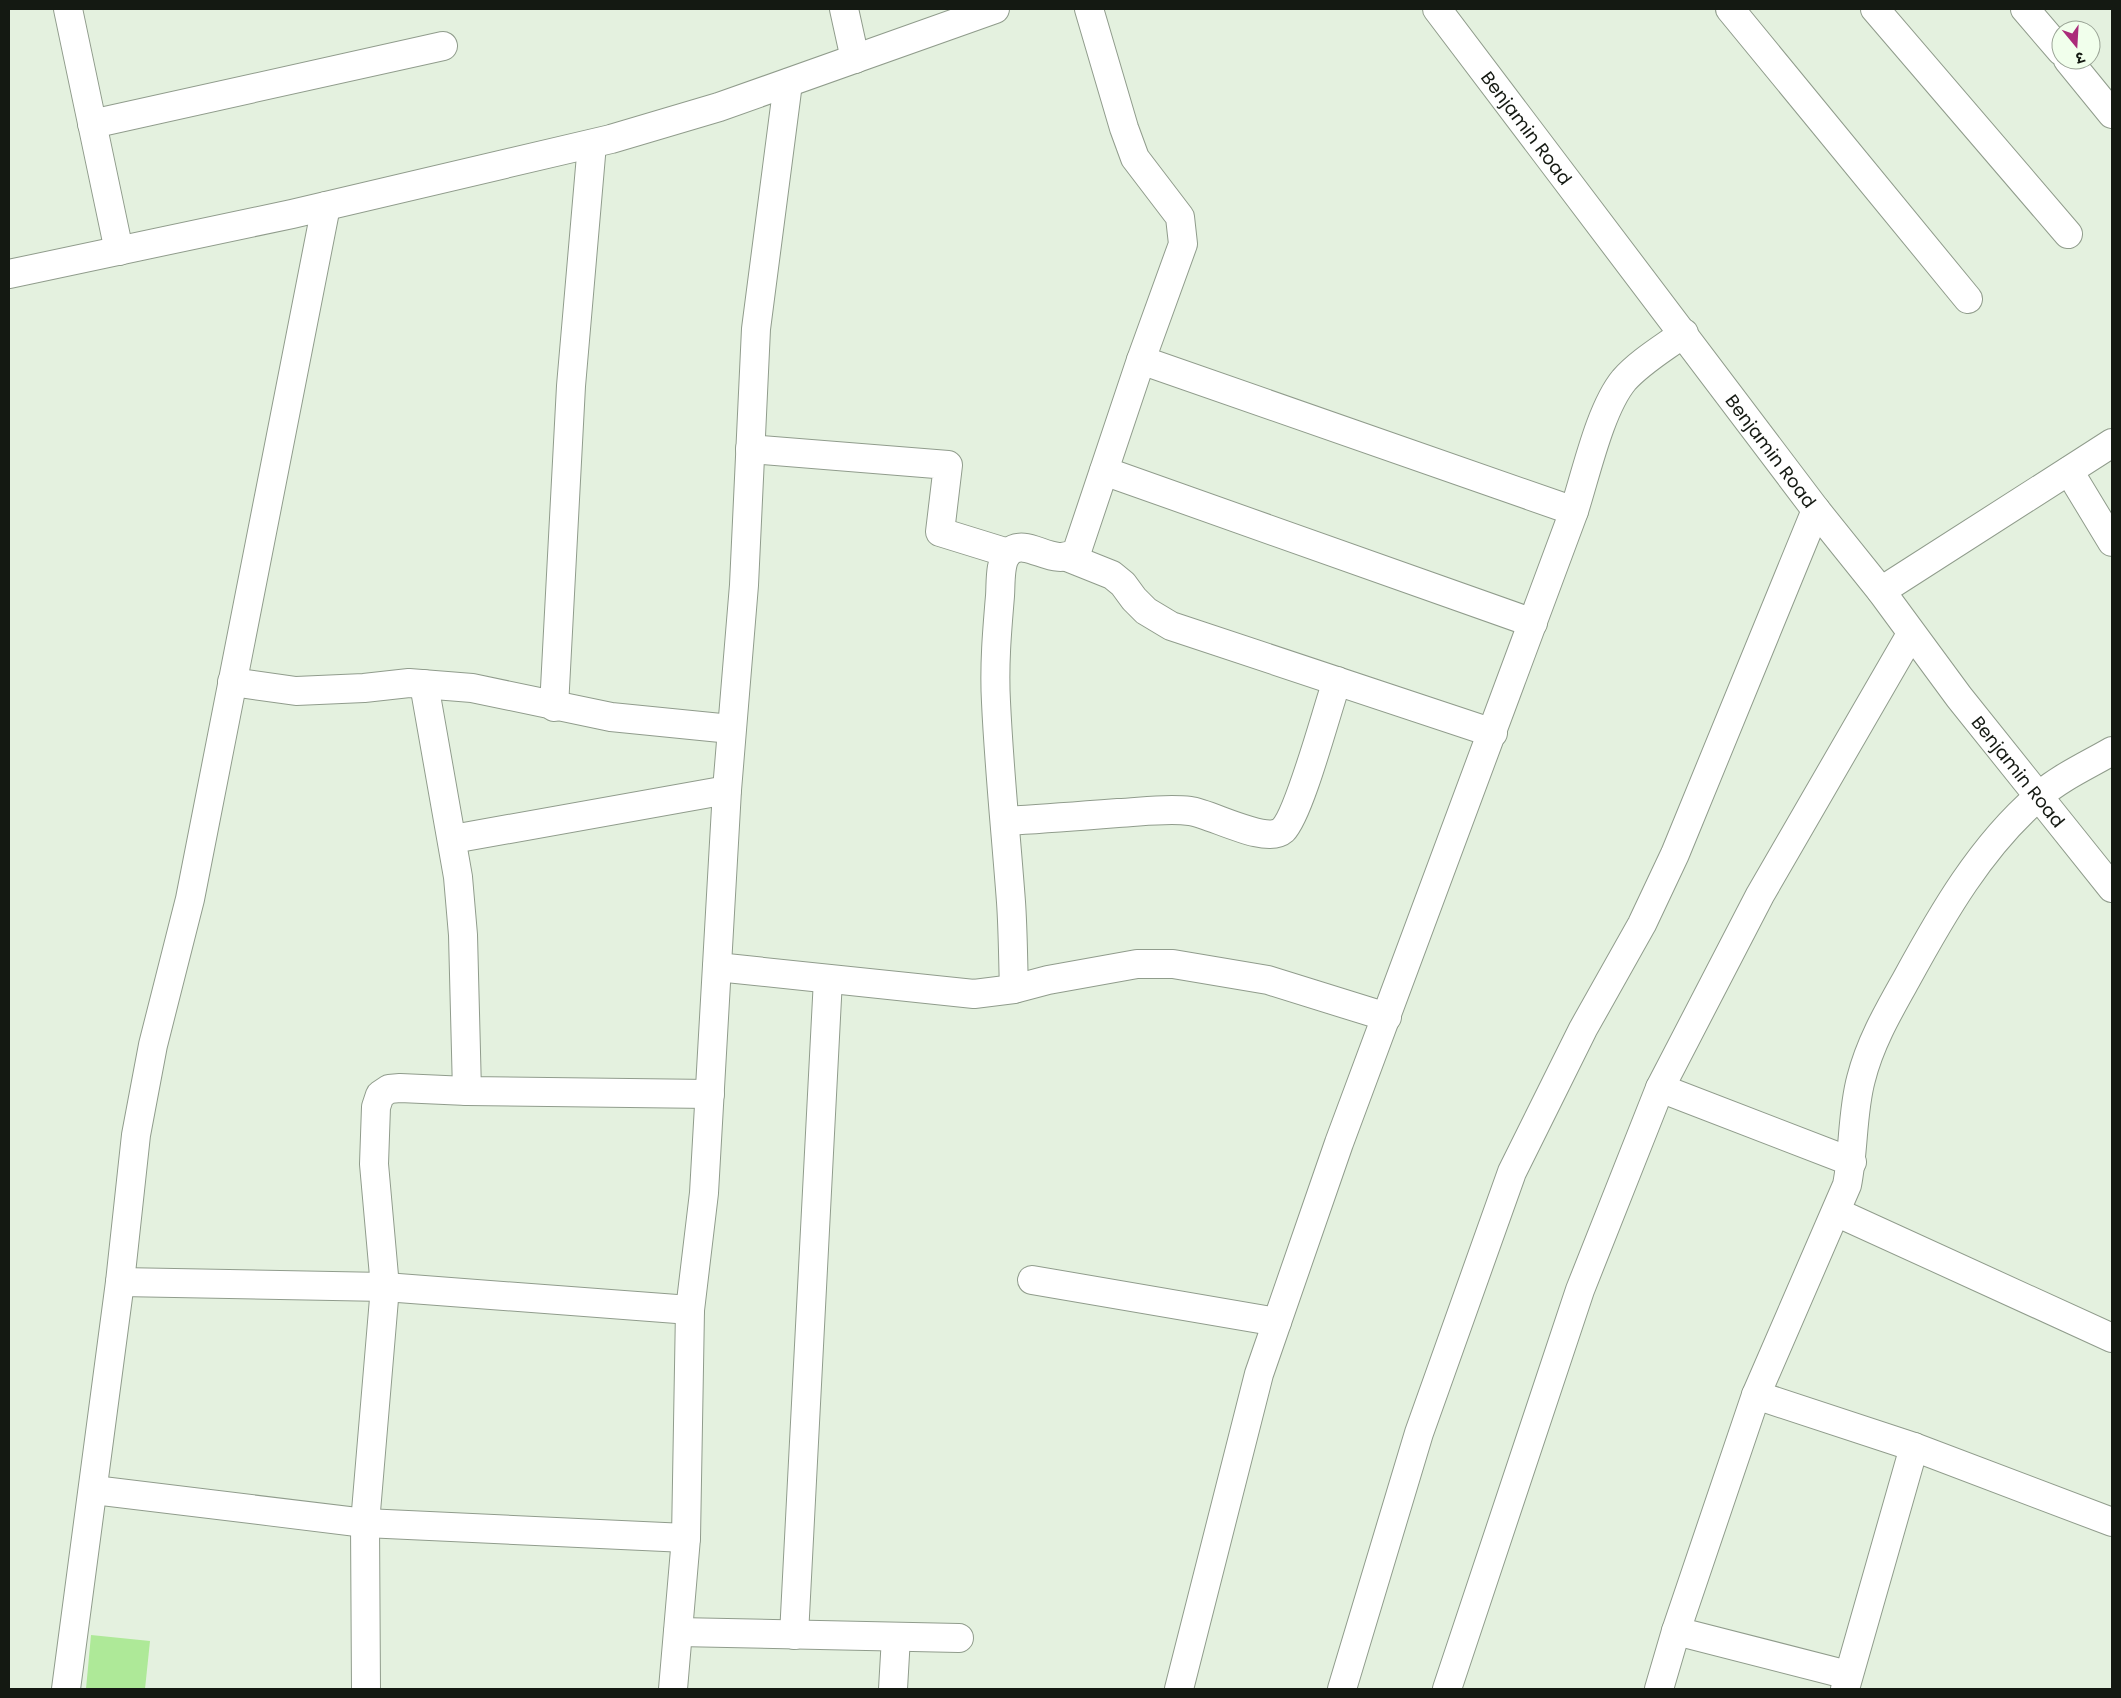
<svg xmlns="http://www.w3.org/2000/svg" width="2121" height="1698" viewBox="0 0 2121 1698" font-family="Poppins,'Noto Sans Devanagari',sans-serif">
  <rect width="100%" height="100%" fill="#e4f1df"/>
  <path fill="#aee998" d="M 91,1635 L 150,1641 L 145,1689 L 86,1689 Z"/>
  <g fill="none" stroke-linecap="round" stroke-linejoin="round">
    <g stroke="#909c8c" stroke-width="30">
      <g id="minor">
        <path d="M 68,9 L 119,251"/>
        <path d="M 844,9 L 855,59"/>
        <path id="s1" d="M 1437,9 L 1816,510 L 1881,591 L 1959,697 L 2112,888"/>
        <path d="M 1730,9 L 1968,299"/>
        <path d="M 1875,9 L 2068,234"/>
        <path d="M 2025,9 L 2061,51"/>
        <path d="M 2068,60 L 2112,114"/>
        <path d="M 92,124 L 443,46"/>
        <path d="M 9,274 L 292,214 L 611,139 L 719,107 L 995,9"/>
        <path d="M 1141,360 L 1574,511"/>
        <path d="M 750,449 L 948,465 L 940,532 L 1008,553"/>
        <path d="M 1104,471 L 1533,623"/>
        <path d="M 2069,471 L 2112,542"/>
        <path d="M 1067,557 L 1112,575 L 1123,584 L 1134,599 L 1146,611 L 1171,626 L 1493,733"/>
        <path d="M 1881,591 L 2112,443"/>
        <path d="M 232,682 L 296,691 L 364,688 L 409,683 L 447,686 L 472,688 L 611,717 L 731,729"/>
        <path d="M 424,684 L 458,877 L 463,935 L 467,1091"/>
        <path d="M 554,707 L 571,386 L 592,144"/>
        <path d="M 1005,821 C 1042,819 1080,816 1118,813 C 1141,812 1166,808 1190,811 C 1212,814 1266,845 1283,830 C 1300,813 1327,709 1337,681"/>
        <path d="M 453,839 L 727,790"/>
        <path d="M 717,967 L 974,994 L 1014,989 L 1048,980 L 1137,964 L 1173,964 L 1268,980 L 1387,1017"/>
        <path d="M 1014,989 C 1013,960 1013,931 1011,902 C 1006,835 999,768 996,702 C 994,666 997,631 1000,596 C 1001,584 999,561 1009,552 C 1028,536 1054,570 1077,551 L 1141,360 L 1183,244 L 1180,217 L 1135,158 L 1124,128 L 1089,9"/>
        <path d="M 1660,1088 L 1852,1162"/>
        <path d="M 1836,1212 L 2112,1338"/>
        <path d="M 1032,1280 L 1277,1322"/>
        <path d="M 120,1282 L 385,1287 L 690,1310"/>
        <path d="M 1756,1395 L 1914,1447 L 2112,1522"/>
        <path d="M 94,1490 L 365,1523 L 686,1538"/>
        <path d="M 1676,1631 L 1848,1675"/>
        <path d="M 678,1632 L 959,1638"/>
        <path d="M 794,1635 L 828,979"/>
        <path d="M 66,1689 L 120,1282 L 136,1135 L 153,1045 L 190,899 L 326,206"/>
        <path d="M 366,1689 L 365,1523 L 385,1287 L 374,1164 L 376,1107 L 380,1095 L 389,1089 L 400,1088 L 467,1091 L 710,1094"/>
        <path d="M 673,1689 L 686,1538 L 690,1310 L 704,1193 L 727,790 L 744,585 L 756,329 L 788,83"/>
        <path d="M 893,1689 L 896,1637"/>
        <path d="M 1179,1689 L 1259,1374 L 1339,1143 L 1574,511 C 1586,474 1600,409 1624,380 C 1641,361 1664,348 1684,333"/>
        <path d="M 1342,1689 L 1419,1433 L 1512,1172 L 1583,1029 L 1642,924 L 1675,854 L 1816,510"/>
        <path d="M 1447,1689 L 1580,1290 L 1660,1088 L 1760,895 L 1911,634"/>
        <path d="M 1659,1689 L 1676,1631 L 1756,1395 L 1847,1185 C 1854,1150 1852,1112 1861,1079 C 1870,1043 1888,1012 1906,980 C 1942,914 1981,846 2038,797 C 2059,778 2088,765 2112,751"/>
        <path d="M 1845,1689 L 1914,1447"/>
      </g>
    </g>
    <use href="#minor" stroke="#fff" stroke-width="28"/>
  </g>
  <g text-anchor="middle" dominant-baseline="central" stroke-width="5" stroke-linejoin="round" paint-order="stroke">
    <g font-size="18" fill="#141912" stroke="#f1ffec">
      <text stroke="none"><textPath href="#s1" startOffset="149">Benjamin Road</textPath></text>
      <text stroke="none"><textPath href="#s1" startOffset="554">Benjamin Road</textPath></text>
      <text stroke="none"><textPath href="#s1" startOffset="959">Benjamin Road</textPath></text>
    </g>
  </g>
  <rect width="2121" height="1698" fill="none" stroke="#141912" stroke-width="20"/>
  <g transform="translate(2076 45) rotate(162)"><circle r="24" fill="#f1ffec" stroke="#99a395"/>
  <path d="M0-4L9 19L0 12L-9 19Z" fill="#ab2b7a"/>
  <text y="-8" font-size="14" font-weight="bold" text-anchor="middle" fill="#141912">उ</text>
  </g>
</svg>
